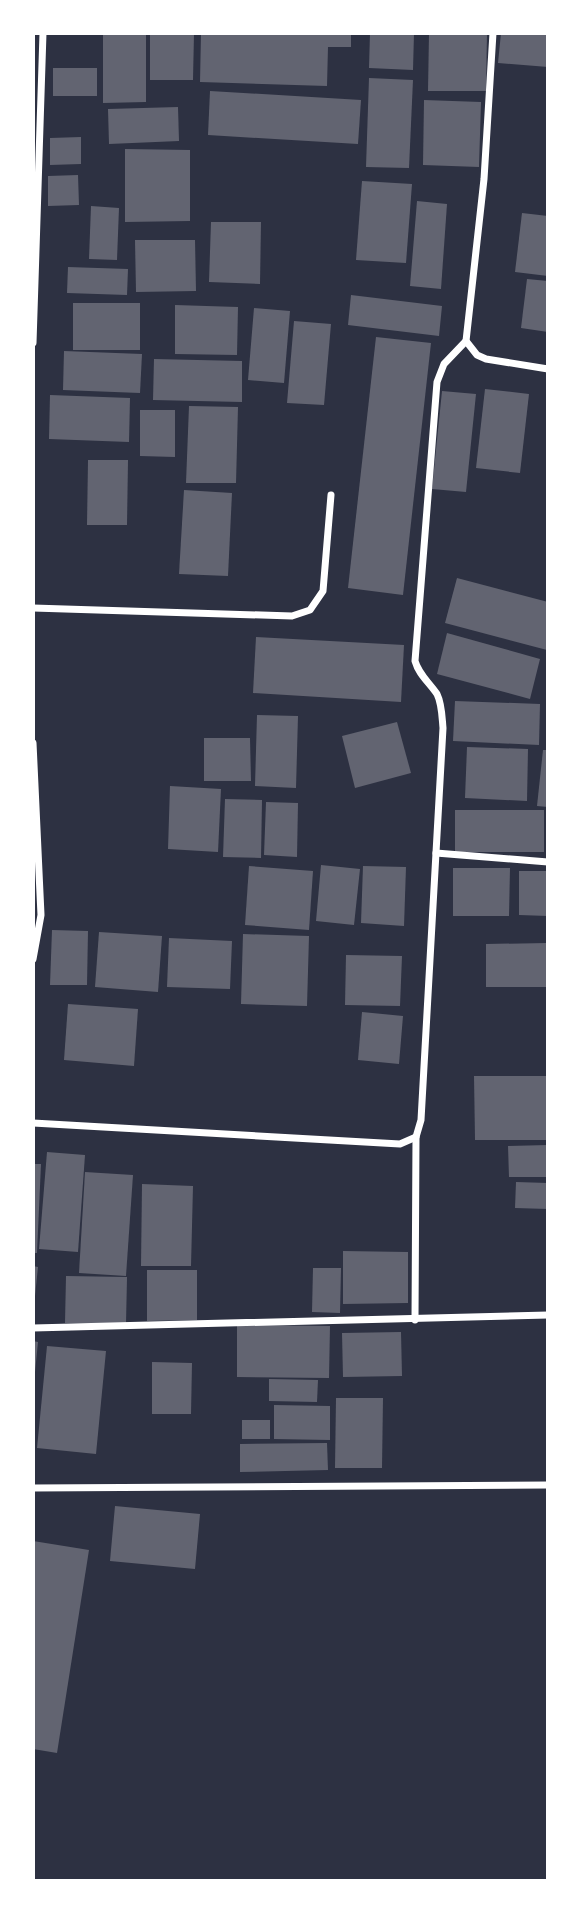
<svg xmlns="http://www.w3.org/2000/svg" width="581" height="1914" viewBox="0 0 581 1914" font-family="Karla,sans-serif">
  <rect width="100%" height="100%" fill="#2d3142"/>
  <g fill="#626471">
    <path d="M 103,33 L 146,33 L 146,102 L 103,103 Z"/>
    <path d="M 150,33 L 194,33 L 193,80 L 150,80 Z"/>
    <path d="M 201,33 L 351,33 L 351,47 L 328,47 L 327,86 L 200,82 Z"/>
    <path d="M 370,33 L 414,33 L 413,70 L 369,68 Z"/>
    <path d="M 429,33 L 487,33 L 486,91 L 428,91 Z"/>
    <path d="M 501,33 L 548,33 L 548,67 L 498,63 Z"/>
    <rect x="53" y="68" width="44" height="28"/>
    <path d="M 369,78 L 413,80 L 409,168 L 366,167 Z"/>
    <path d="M 210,91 L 361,100 L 358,144 L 208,135 Z"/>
    <path d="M 424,100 L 481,102 L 479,167 L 423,165 Z"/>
    <path d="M 178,107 L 179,141 L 109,144 L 108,109 Z"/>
    <path d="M 81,137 L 81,164 L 50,165 L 50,138 Z"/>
    <path d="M 125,149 L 190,150 L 190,221 L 125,222 Z"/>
    <path d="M 78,175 L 79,205 L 48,206 L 48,176 Z"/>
    <path d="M 362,181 L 412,184 L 406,263 L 356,260 Z"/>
    <path d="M 417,201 L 447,204 L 441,289 L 410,286 Z"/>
    <path d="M 91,206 L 119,208 L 117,260 L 89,259 Z"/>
    <path d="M 522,213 L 548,216 L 548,276 L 515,272 Z"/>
    <path d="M 211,222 L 261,222 L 260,284 L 209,282 Z"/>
    <path d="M 135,240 L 195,240 L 196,291 L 136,292 Z"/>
    <path d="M 68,267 L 128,269 L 127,295 L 67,293 Z"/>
    <path d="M 527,279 L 548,281 L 548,332 L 521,328 Z"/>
    <path d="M 351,295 L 442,306 L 439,336 L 348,325 Z"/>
    <rect x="73" y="303" width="67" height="47"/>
    <path d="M 175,305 L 238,307 L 237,355 L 175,354 Z"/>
    <path d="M 254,308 L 290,311 L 284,383 L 248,380 Z"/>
    <path d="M 294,321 L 331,324 L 324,405 L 287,403 Z"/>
    <path d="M 376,337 L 431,343 L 403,595 L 348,588 Z"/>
    <path d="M 64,351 L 142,354 L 140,393 L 63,390 Z"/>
    <path d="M 154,359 L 242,361 L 242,402 L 153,400 Z"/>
    <path d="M 485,389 L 529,394 L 520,473 L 476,468 Z"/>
    <path d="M 442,391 L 476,394 L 466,492 L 432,489 Z"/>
    <path d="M 50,395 L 130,398 L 129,442 L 49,439 Z"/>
    <path d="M 189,406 L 238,407 L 236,483 L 186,483 Z"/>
    <path d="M 140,410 L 175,410 L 175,457 L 140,456 Z"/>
    <path d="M 88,460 L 128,460 L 127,525 L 87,525 Z"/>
    <path d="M 184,490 L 232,493 L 228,576 L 179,574 Z"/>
    <path d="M 457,578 L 548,602 L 547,650 L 445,623 Z"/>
    <path d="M 447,633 L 540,659 L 530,699 L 437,674 Z"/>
    <path d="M 256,637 L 404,645 L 401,702 L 253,693 Z"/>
    <path d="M 455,701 L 540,704 L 539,745 L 453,741 Z"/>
    <path d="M 257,715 L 298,716 L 296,788 L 255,786 Z"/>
    <path d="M 397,722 L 411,773 L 355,788 L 342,736 Z"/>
    <path d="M 204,738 L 250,738 L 251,781 L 204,781 Z"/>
    <path d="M 467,747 L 528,749 L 527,801 L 465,798 Z"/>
    <path d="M 543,750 L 548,750 L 548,807 L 537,806 Z"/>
    <path d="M 170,786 L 221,789 L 218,852 L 168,849 Z"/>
    <path d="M 225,799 L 262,800 L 261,858 L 223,857 Z"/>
    <path d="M 266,802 L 298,803 L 297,857 L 264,855 Z"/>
    <rect x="455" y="810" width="89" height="42"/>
    <path d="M 321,865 L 360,869 L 354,925 L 316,921 Z"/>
    <path d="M 249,866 L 313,871 L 309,930 L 245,925 Z"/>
    <path d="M 363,866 L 406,867 L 404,926 L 361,923 Z"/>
    <path d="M 453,868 L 510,868 L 509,916 L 453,916 Z"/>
    <path d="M 519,871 L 548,871 L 548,916 L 519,915 Z"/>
    <path d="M 52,930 L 88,931 L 87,985 L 50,985 Z"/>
    <path d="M 99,932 L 162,936 L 158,992 L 95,987 Z"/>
    <path d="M 243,934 L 309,936 L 307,1006 L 241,1004 Z"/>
    <path d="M 169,938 L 232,941 L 230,989 L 167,987 Z"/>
    <path d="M 547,943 L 547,987 L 486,987 L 486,944 Z"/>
    <path d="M 346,955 L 402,956 L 400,1006 L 345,1005 Z"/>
    <path d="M 68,1004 L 138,1009 L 134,1066 L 64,1060 Z"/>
    <path d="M 362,1012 L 403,1016 L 399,1064 L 358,1060 Z"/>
    <path d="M 474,1076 L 548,1076 L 548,1140 L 475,1140 Z"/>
    <path d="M 548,1145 L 548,1177 L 509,1177 L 508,1146 Z"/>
    <path d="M 47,1152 L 85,1155 L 78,1252 L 39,1249 Z"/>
    <path d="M 33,1164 L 41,1164 L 37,1253 L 33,1253 Z"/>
    <path d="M 85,1172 L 133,1175 L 126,1276 L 79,1273 Z"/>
    <path d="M 516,1182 L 548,1183 L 548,1209 L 515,1208 Z"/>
    <path d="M 142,1184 L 193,1186 L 191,1266 L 141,1266 Z"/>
    <path d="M 343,1251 L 408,1252 L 408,1303 L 343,1304 Z"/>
    <path d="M 33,1266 L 38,1267 L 35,1296 L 33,1296 Z"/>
    <path d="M 313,1268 L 341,1268 L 340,1313 L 312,1312 Z"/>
    <path d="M 147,1270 L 197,1270 L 197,1320 L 147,1321 Z"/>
    <path d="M 66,1276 L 127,1277 L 126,1324 L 65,1323 Z"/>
    <path d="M 237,1325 L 330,1326 L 329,1378 L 237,1377 Z"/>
    <path d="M 401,1332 L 402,1376 L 343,1377 L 342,1333 Z"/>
    <path d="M 33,1341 L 38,1342 L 35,1372 L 33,1372 Z"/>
    <path d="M 47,1346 L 106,1351 L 96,1454 L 37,1448 Z"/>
    <path d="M 152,1362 L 192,1363 L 191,1414 L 152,1414 Z"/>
    <path d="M 269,1379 L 318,1380 L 317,1402 L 269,1401 Z"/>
    <path d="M 336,1398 L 383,1398 L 382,1468 L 335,1468 Z"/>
    <path d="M 274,1405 L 330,1406 L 330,1440 L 274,1439 Z"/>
    <rect x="242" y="1420" width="28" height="19"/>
    <path d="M 327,1443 L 328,1470 L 240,1472 L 240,1444 Z"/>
    <path d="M 115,1506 L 200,1514 L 195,1569 L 110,1561 Z"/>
    <path d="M 33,1541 L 89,1550 L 57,1753 L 33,1749 Z"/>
  </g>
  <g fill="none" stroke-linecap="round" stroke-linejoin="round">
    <g stroke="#fff" stroke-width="7">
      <path d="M 493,33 L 484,179 L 466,341 L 477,355 L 486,359 L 548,369"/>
      <path d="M 33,343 L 43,33"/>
      <path d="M 33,608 L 292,616 L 310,610 L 323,591 L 331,495"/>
      <path d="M 33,743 L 41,915 L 33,959"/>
      <path d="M 436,853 L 548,862"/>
      <path d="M 33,1123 L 400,1144 L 416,1137 L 421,1120 L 443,728 C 442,717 442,704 437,694 C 429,682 419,675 415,661 L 437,382 L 444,364 L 466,341"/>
      <path d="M 415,1320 L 416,1137"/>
      <path d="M 33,1328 L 548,1315"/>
      <path d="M 33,1488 L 548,1485"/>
    </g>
  </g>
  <rect width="581" height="1914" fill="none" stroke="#ffffff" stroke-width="70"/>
</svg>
